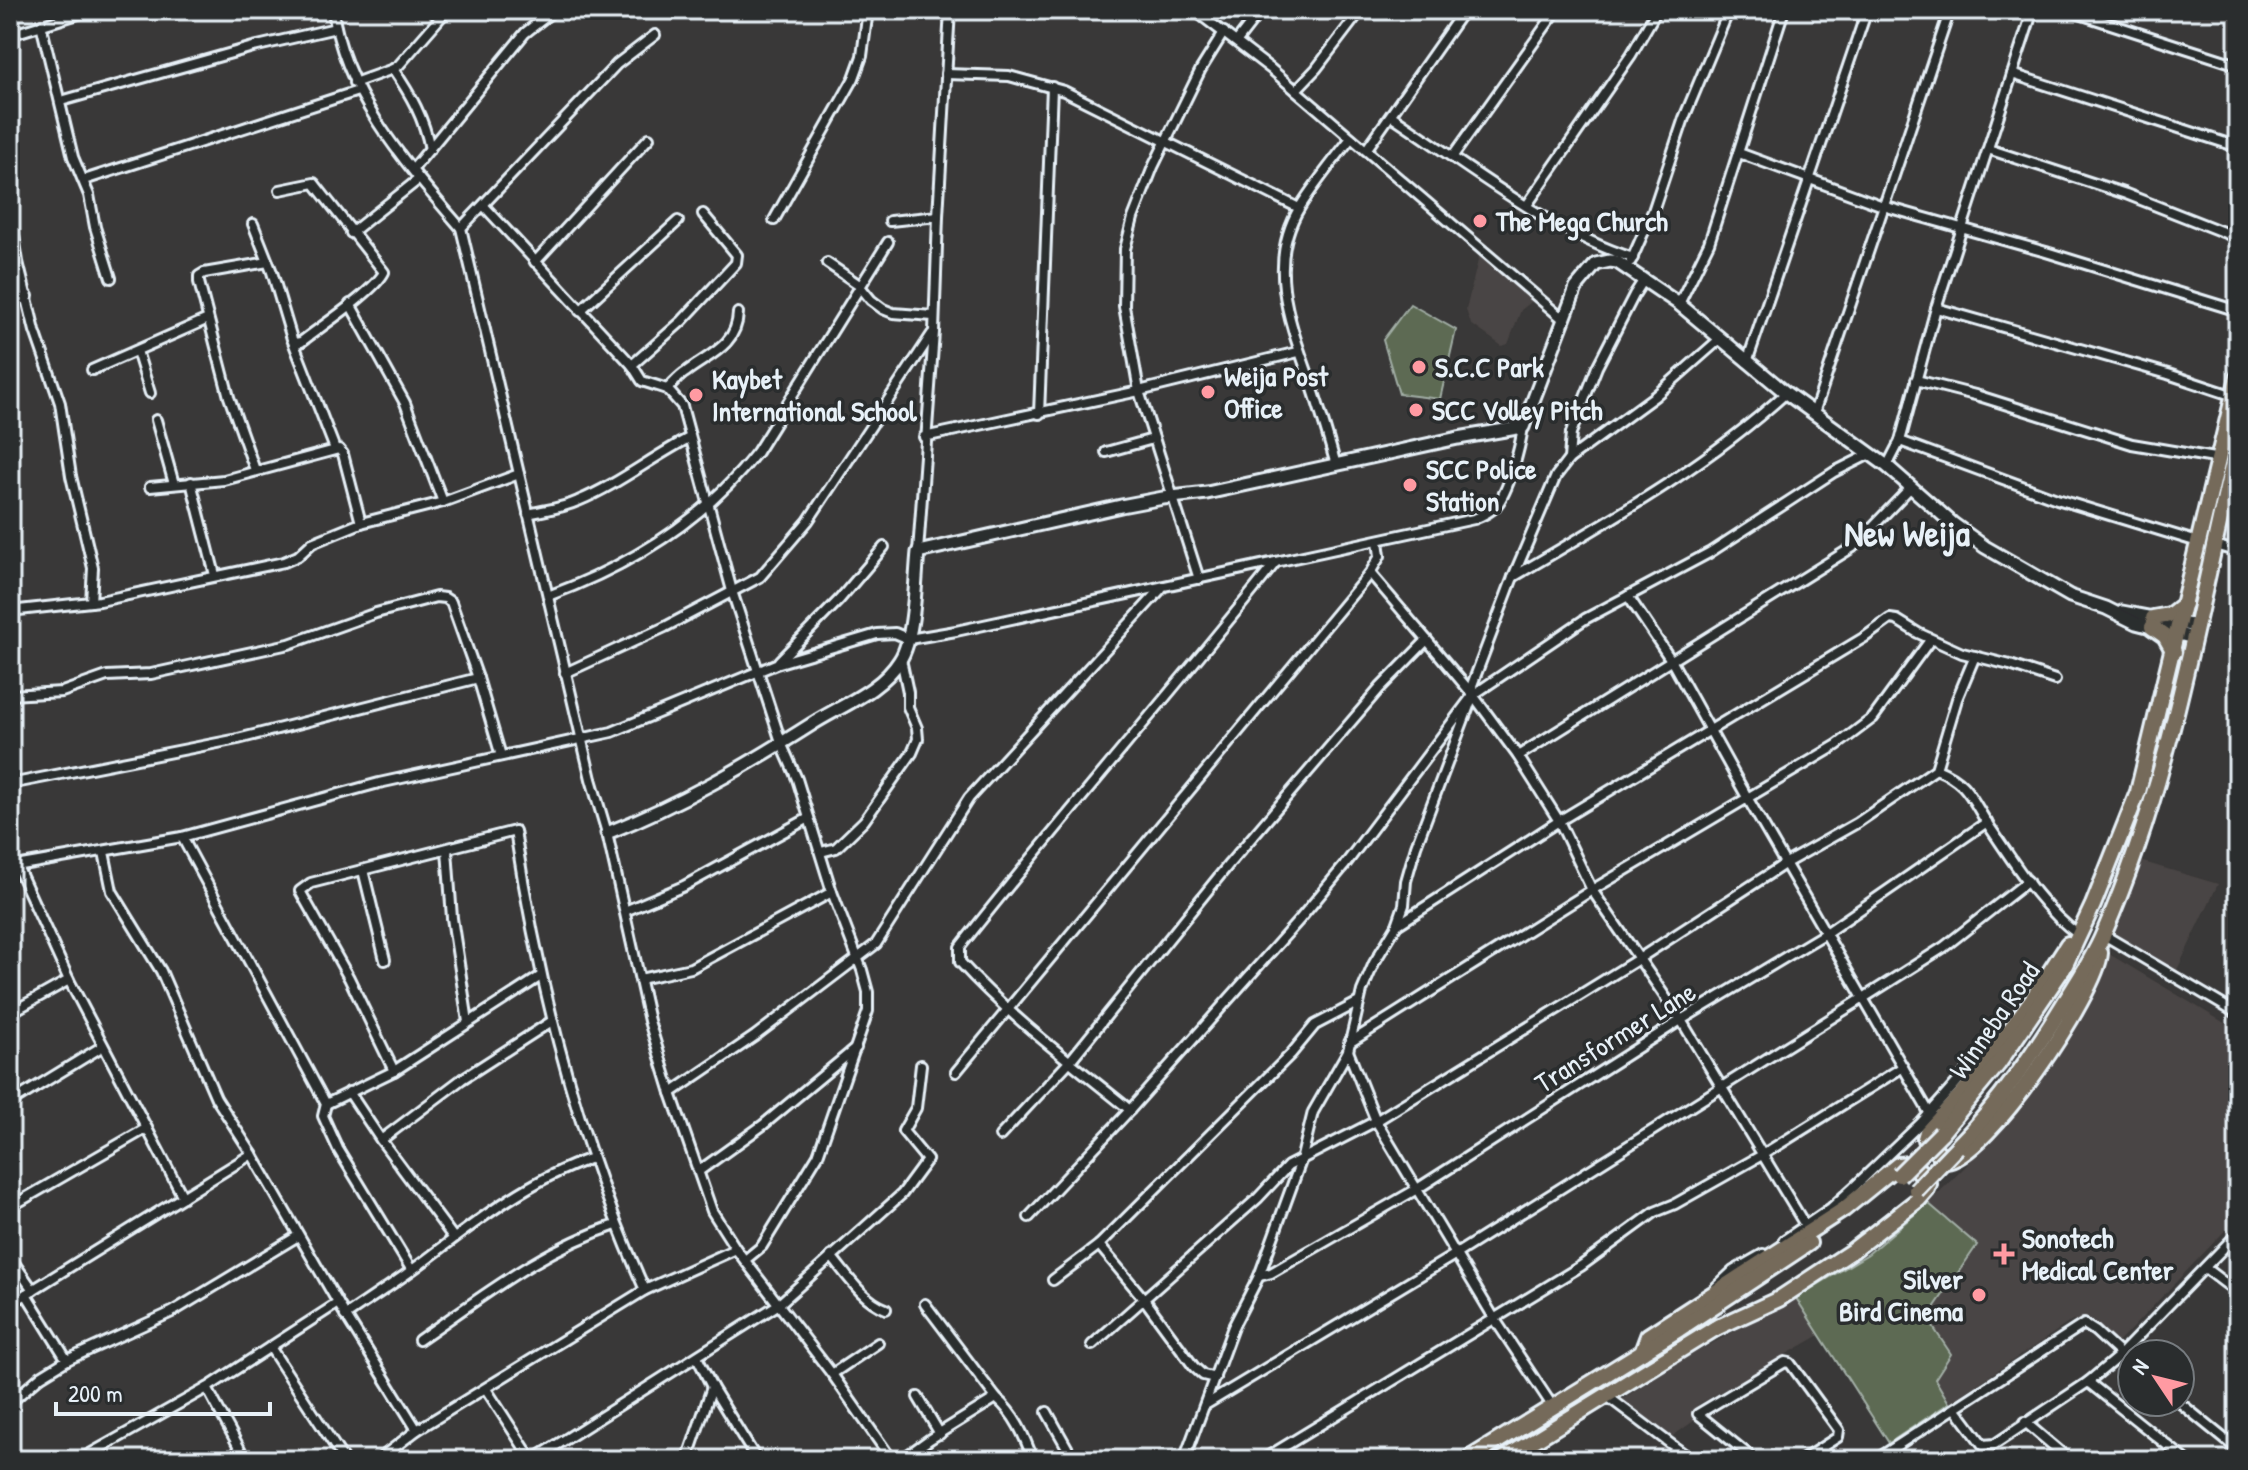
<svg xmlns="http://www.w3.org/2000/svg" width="2248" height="1470" viewBox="0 0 2248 1470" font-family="'Patrick Hand',sans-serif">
  <rect width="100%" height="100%" fill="#393838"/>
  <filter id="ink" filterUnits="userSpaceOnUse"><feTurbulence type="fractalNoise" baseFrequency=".0125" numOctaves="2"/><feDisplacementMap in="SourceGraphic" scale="16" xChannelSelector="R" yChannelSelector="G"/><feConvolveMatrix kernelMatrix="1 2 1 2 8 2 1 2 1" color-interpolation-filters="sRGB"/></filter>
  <g filter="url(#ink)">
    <g fill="#4a4544">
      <path d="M 1480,252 L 1535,299 L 1521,310 L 1508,344 L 1502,346 L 1471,324 L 1466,310 Z"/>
      <path d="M 2140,861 L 2218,884 L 2176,972 L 2117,938 L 2114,929 Z"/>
      <path d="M 2109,954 L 2238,1031 L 2238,1217 L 2115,1346 L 2073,1320 L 1949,1403 L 1935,1379 L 1927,1318 L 1976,1245 L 1928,1203 L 1966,1166 L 2016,1105 L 2069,1025 Z"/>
      <path d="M 1796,1298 L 1820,1335 L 1699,1404 L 1692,1413 L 1695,1420 L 1670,1438 L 1621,1400 L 1678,1362 Z"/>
    </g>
    <g fill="#5d6b53" stroke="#a2aea6" stroke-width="2">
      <path d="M 1410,304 L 1456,330 L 1440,399 L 1399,394 L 1383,340 Z"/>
      <path d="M 1928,1203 L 1977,1245 L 1927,1318 L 1951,1354 L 1935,1379 L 1949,1403 L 1889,1443 L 1796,1298 L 1868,1254 Z"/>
    </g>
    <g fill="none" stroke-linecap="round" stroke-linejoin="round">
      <g stroke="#e8f1f8" stroke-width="14">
        <g id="street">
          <path d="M 333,10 C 344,95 407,165 461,228 L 591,779 L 607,833 L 649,1021 L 671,1093 L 712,1211 L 736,1249 L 832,1374 L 892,1460"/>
          <path d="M 1194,10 L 1271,69 L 1563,319"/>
          <path d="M 2067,10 L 2238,65"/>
          <path d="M 41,24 L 73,157 L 89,195 L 95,227 L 111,278"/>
          <path d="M 10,35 L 91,10"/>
          <path d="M 1237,41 L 1261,10"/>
          <path d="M 393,69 C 411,95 424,118 430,149"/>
          <path d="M 946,74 L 1009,76 L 1064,91 L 1299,208"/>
          <path d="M 2012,74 L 2238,147"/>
          <path d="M 354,83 L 393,69 L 399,65 L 447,10"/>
          <path d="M 1296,90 L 1316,69 L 1361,10"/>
          <path d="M 61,101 L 253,47 L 336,28"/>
          <path d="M 1392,116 C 1463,163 1552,233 1633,258"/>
          <path d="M 1988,149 L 2126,194 L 2238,238"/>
          <path d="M 1366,150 L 1464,10"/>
          <path d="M 1739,153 L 1883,206 L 2046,252 L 2238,311"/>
          <path d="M 1453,156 L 1557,10"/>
          <path d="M 413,169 L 525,33 L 554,10"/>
          <path d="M 84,180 L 358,91"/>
          <path d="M 280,190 L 314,183 L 384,272 C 375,291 320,327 301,342 L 295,343"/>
          <path d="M 1527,205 L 1631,55 L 1657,10"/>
          <path d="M 484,206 L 632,365 L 642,381 L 667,389 L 682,406 L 732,591 L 782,745 L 797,779 L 832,892 L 862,970 L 868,992 L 868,1011 L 818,1155 L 762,1246 L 745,1260"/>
          <path d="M 10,209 L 18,262 L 35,331 L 60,403 L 71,476 L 93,568 L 91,602"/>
          <path d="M 774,220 L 854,78 L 862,56 L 868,10"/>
          <path d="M 890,221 L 938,216"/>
          <path d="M 253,224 L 272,272 L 292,339 L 335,449"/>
          <path d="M 461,228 L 617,64 L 655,35"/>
          <path d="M 351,233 L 419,179"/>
          <path d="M 1631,261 L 1653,211 L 1684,118 L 1729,10"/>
          <path d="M 535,262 L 649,138"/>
          <path d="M 827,263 L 858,284 L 871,300 L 883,309 L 893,313 L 933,316"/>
          <path d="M 10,304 L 28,296"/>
          <path d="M 350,304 L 405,403 L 443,502"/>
          <path d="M 1679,304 L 1709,243 L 1784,10"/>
          <path d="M 1936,308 L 2168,374 L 2234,396"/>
          <path d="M 580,311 L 678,221"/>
          <path d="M 137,351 L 150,393"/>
          <path d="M 1747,362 L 1867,10"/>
          <path d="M 632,365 L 682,321 L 736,263 L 737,255 L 703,214"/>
          <path d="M 92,370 L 208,319"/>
          <path d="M 1916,380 L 1979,396 L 2132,444 L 2220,459"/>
          <path d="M 667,389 C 673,384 679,376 686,372 C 708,355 737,346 738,313"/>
          <path d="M 1814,413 L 1950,10"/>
          <path d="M 1039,414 L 1052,87"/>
          <path d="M 156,420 L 174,484"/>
          <path d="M 924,437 L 1139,391 L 1298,352"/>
          <path d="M 1900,441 L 2057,499 L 2198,542"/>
          <path d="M 1106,452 L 1153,439"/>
          <path d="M 1569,459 L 1655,396 L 1721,338"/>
          <path d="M 1336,465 C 1328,437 1320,410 1311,383 C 1291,326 1265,264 1300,207 C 1315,183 1334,160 1351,138"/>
          <path d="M 1887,466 L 1900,441 L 1936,308 L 2033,10"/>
          <path d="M 255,470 L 229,397 L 199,282 L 199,276 L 204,273 L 268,262"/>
          <path d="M 191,482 L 215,575"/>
          <path d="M 150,487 L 224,480 L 339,449 L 343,454 L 361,523"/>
          <path d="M 528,514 C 545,510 563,508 578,501 C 617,485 651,458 689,438"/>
          <path d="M 2215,545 L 2238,552"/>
          <path d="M 918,552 L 934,332 L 938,216 L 950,10"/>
          <path d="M 1513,577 C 1608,521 1704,468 1786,393"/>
          <path d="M 1199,579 L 1139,391 L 1124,306 L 1125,249 L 1133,218 L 1153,167 L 1201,69 L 1224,32"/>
          <path d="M 10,590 L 15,610"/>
          <path d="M 548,596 C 629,566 703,522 757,452 L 888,242"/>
          <path d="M 1628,596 L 1671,660 L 1748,799 L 1930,1114"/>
          <path d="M 10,611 L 100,601 L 284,562 L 298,556 L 312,543 L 361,523 L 443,502 L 519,474"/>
          <path d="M 1427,640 L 1473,695 L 1518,756 L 1559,821 L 1592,890 L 1681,1020 L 1805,1225"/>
          <path d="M 779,661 L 839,600 L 884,547"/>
          <path d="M 565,673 L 665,627 L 760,577 L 808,521 L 932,334"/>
          <path d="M 10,695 L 62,692 L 107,676 L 151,674 L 289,644 L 376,613 L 436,597 L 445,598 L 451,602 L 478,678 L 501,756"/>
          <path d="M 1518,756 L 1853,547 L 1911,487"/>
          <path d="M 1936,769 C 1969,782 1971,799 1989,826 C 2015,864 2041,908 2079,935"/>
          <path d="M 10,784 L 238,739 L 478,678"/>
          <path d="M 182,837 L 326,1104 L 323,1116 L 338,1149 L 411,1269"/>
          <path d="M 447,850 L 452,918 L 468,1022"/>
          <path d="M 104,852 L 112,891 L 161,971 L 216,1098 L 252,1154 L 338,1303 L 417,1430"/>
          <path d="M 821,852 L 836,848 L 864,821 L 912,753 L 918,739 L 917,728 L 908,707 L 908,692 L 901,659"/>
          <path d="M 17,866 L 69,980 L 183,1197"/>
          <path d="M 10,867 L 182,837 L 379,783 L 612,732 L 776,664 L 877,634 L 895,633 L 909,639 L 956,631 L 1474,519 C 1482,516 1489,513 1496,506 C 1509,491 1520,448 1523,427"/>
          <path d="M 363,870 L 385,960"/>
          <path d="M 625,911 L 684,886 L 809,818"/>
          <path d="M 1397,925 L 1559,821 L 1865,637 L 1890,619 L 1897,620 L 1918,633 L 1962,653 L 2010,665 L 2055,680"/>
          <path d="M 2104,935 L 2238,1014"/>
          <path d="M 640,979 L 691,968 L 832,892"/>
          <path d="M 10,1013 L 69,980"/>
          <path d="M 1349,1043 L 1592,890 L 1837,745 L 1873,718 L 1930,640"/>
          <path d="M 1348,1051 L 1376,1121 L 1494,1318 L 1553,1407"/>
          <path d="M 394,1071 L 349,978 L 300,891 L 311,883 L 515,831 C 539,989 579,1144 645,1290"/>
          <path d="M 956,1072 L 1370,573 L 1380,556 L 1378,541"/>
          <path d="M 349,1092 L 381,1140 L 453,1237"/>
          <path d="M 671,1093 L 755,1036 L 876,944 L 969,798 L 1161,589"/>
          <path d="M 10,1103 L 103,1046"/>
          <path d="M 326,1104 L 394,1071 L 541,976"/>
          <path d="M 1130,1110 C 1072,1063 1010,1017 960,962 L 960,947 C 1062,817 1172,693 1275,563"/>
          <path d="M 1000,1136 L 1070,1061 L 1229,864 L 1380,688 L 1427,640 L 1370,573"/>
          <path d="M 381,1140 L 462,1079 L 552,1021"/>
          <path d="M 699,1171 L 763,1125 L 856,1048"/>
          <path d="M 10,1207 L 147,1128"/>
          <path d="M 1029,1217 L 1130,1110 L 1300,919 L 1344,866 L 1473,695 L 1585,619 L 1709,553 L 1834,472 L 1870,454"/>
          <path d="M 1784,1240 L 1831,1208 L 1853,1188 L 1921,1123 L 1991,1044"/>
          <path d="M 1099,1245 L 1144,1299 L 1194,1367 L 1203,1375 L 1215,1378"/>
          <path d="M 831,1256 C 847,1275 862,1300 886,1309"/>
          <path d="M 10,1257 L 33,1290"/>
          <path d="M 2205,1268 L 2238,1293"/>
          <path d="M 1259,1276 L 1271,1273 L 1417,1189 L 1681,1020 L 1826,933 L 1987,822"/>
          <path d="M 1053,1280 L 1099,1245 L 1291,1054 L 1315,1025 L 1359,1002"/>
          <path d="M 1716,1287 L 1733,1271 L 1763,1254"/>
          <path d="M 26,1294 L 67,1360"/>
          <path d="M 10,1304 L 252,1154"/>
          <path d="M 345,1316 C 374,1296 404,1277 431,1256 C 480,1218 533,1178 592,1158"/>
          <path d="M 419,1340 C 482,1297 542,1249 616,1225"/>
          <path d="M 1092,1345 L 1258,1198 L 1288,1166 L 1376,1121 L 1640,958 L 1786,863 L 1857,823 L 1936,769 L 1957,699 L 1975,656"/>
          <path d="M 270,1347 L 344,1460"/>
          <path d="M 697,1357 L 712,1387 L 757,1460"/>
          <path d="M 832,1374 L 878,1343"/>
          <path d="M 2088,1382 L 2186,1460"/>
          <path d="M 207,1388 L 246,1460"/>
          <path d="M 486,1389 L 532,1460"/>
          <path d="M 1607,1396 L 1692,1460"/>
          <path d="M 918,1397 L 940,1434"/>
          <path d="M 996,1398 C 1015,1414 1025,1437 1033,1460"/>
          <path d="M 2179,1402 L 2238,1450"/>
          <path d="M 10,1403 L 41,1376 L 67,1360 L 172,1312 L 298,1236"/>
          <path d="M 1205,1405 L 1456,1254 L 1865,997 L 1944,947 L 2028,881"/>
          <path d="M 1956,1409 L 1983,1445 L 1995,1444 L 2088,1382 L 2119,1356 L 2238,1233"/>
          <path d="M 1047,1412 L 1074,1460"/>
          <path d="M 2025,1422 L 2070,1460"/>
          <path d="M 1822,1448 L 1829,1460"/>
          <path d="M 79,1460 L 207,1388 L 338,1303"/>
          <path d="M 378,1460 L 417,1430 L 645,1290 L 736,1249"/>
          <path d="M 533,1460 L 779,1304 L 902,1194 L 927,1160 L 903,1131 L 916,1108 L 921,1065"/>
          <path d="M 687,1460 L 712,1387"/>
          <path d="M 901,1460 L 930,1439 L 996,1398 L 925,1304"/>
          <path d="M 1184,1460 L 1233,1327 L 1259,1276 L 1301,1161 L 1313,1112 L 1348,1051 L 1362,991 L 1374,963 L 1397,925 L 1404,905 L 1406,881 L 1416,846 L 1473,695 L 1472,685 L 1513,577 L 1556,476 L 1569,459 L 1571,433 L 1597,367 L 1634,295 L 1643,281"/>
          <path d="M 1262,1460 L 1581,1266 L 1655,1212 L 1675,1204 L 1762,1155 L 1903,1067"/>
          <path d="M 1755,1460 L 1698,1414 L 1785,1362 L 1790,1363 L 1839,1430 L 1838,1437 L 1802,1460"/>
          <path d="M 1875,1460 L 2084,1324 L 2095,1331 L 2132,1365"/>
        </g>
      </g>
      <g stroke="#e8f1f8" stroke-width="17">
        <g id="secondary">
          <path d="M 2122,612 L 2196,626"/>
          <path d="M 607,833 C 680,804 746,766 812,724 C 842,705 881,691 900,660 C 915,637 915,580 918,552 L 1121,506 L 1163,498 L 1207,493 L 1458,438 L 1523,427 L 1576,288 L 1596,264 L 1610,261 L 1617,262 L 1679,304 L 1786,393 L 1887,466 L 1952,523 L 1985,547 L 2070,596 L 2106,608 L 2136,623 L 2194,638"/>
        </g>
      </g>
      <g stroke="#e8f1f8" stroke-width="20">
        <g id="highway">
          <path d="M 2153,618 L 2170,615 L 2184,604"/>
          <path d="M 2152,627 L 2165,636 L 2174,652"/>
          <path d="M 2068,944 L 2031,1001 L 1968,1087 L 1927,1132 L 1925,1139 L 1946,1161 C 1986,1158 2097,992 2100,953"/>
          <path d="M 1941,1133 L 1998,1064 L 2064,967 L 2093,905 L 2138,792 L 2238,377"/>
          <path d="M 1957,1147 C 2000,1103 2033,1054 2065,1002 C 2079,980 2094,957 2104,933 C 2172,777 2198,606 2238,442"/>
          <path d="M 1642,1352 L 1648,1336 L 1844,1209 L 1898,1165 L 1910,1164 L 1927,1177 L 1929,1184 L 1926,1191 L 1919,1199 L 1852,1251 L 1779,1299 L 1714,1329"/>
          <path d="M 1467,1460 L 1679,1329 L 1809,1243"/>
          <path d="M 1502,1460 L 1719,1326"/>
        </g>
      </g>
      <use href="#street" stroke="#2a2d2e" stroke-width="8"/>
      <use href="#secondary" stroke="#2a2d2e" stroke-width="11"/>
      <use href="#highway" stroke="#746a5a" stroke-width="14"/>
      <g stroke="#e8f1f8" stroke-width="20" stroke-linecap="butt">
        <g id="highway-bridge">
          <path d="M 1899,1175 L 1941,1133"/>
          <path d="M 1916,1190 L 1957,1147"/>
        </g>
      </g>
      <use href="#highway-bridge" stroke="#746a5a" stroke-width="14"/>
    </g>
  </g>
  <g fill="#ff9aa2" stroke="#2a2d2e" stroke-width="3">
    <circle cx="1480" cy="221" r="8"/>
    <circle cx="1419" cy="367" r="8"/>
    <circle cx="1208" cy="392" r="8"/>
    <circle cx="696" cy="395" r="8"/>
    <circle cx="1416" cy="410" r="8"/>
    <circle cx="1410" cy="485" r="8"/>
    <path d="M2000 1242h8v8h8v8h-8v8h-8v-8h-8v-8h8z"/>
    <circle cx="1979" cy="1295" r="8"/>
  </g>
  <g text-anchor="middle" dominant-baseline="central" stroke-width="7" stroke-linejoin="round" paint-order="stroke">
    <g font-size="28" font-weight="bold" fill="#e8f1f8" stroke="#2a2d2e" text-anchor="start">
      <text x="1496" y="221">The Mega Church</text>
      <text x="1435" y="367">S.C.C Park</text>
      <text x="1224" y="376">Weija Post<tspan x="1224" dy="32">Office</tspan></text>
      <text x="712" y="379">Kaybet<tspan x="712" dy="32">International School</tspan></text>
      <text x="1432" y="410">SCC Volley Pitch</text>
      <text x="1426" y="469">SCC Police<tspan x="1426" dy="32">Station</tspan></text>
      <text x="2022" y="1238">Sonotech<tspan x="2022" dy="32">Medical Center</tspan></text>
      <text x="1963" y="1279" text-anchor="end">Silver<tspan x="1963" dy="32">Bird Cinema</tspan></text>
    </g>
    <g font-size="28" fill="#e8f1f8" stroke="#2a2d2e">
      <text transform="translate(1994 1020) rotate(-55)">Winneba Road</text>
      <text transform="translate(1615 1037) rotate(-32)">Transformer Lane</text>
    </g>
    <g font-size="36" font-weight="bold" fill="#e8f1f8" stroke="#2a2d2e">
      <text x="1907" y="532">New Weija</text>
    </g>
  </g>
  <rect width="2248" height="1470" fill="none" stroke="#2a2d2e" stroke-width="40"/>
  <rect x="20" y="20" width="2208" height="1430" fill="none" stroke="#e8f1f8" stroke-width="3" filter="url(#ink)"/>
  <g transform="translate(2156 1378) rotate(305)"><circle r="38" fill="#2a2d2e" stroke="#767b7f" stroke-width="2"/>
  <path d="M0-6L14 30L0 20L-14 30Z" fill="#ff9aa2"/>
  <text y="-12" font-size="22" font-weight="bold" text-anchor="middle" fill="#e8f1f8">N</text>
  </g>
  <path d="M56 1402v12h214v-12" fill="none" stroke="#e8f1f8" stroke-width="4"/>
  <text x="68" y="1402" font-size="24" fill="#e8f1f8" stroke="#2a2d2e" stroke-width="6" paint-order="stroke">200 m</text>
</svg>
